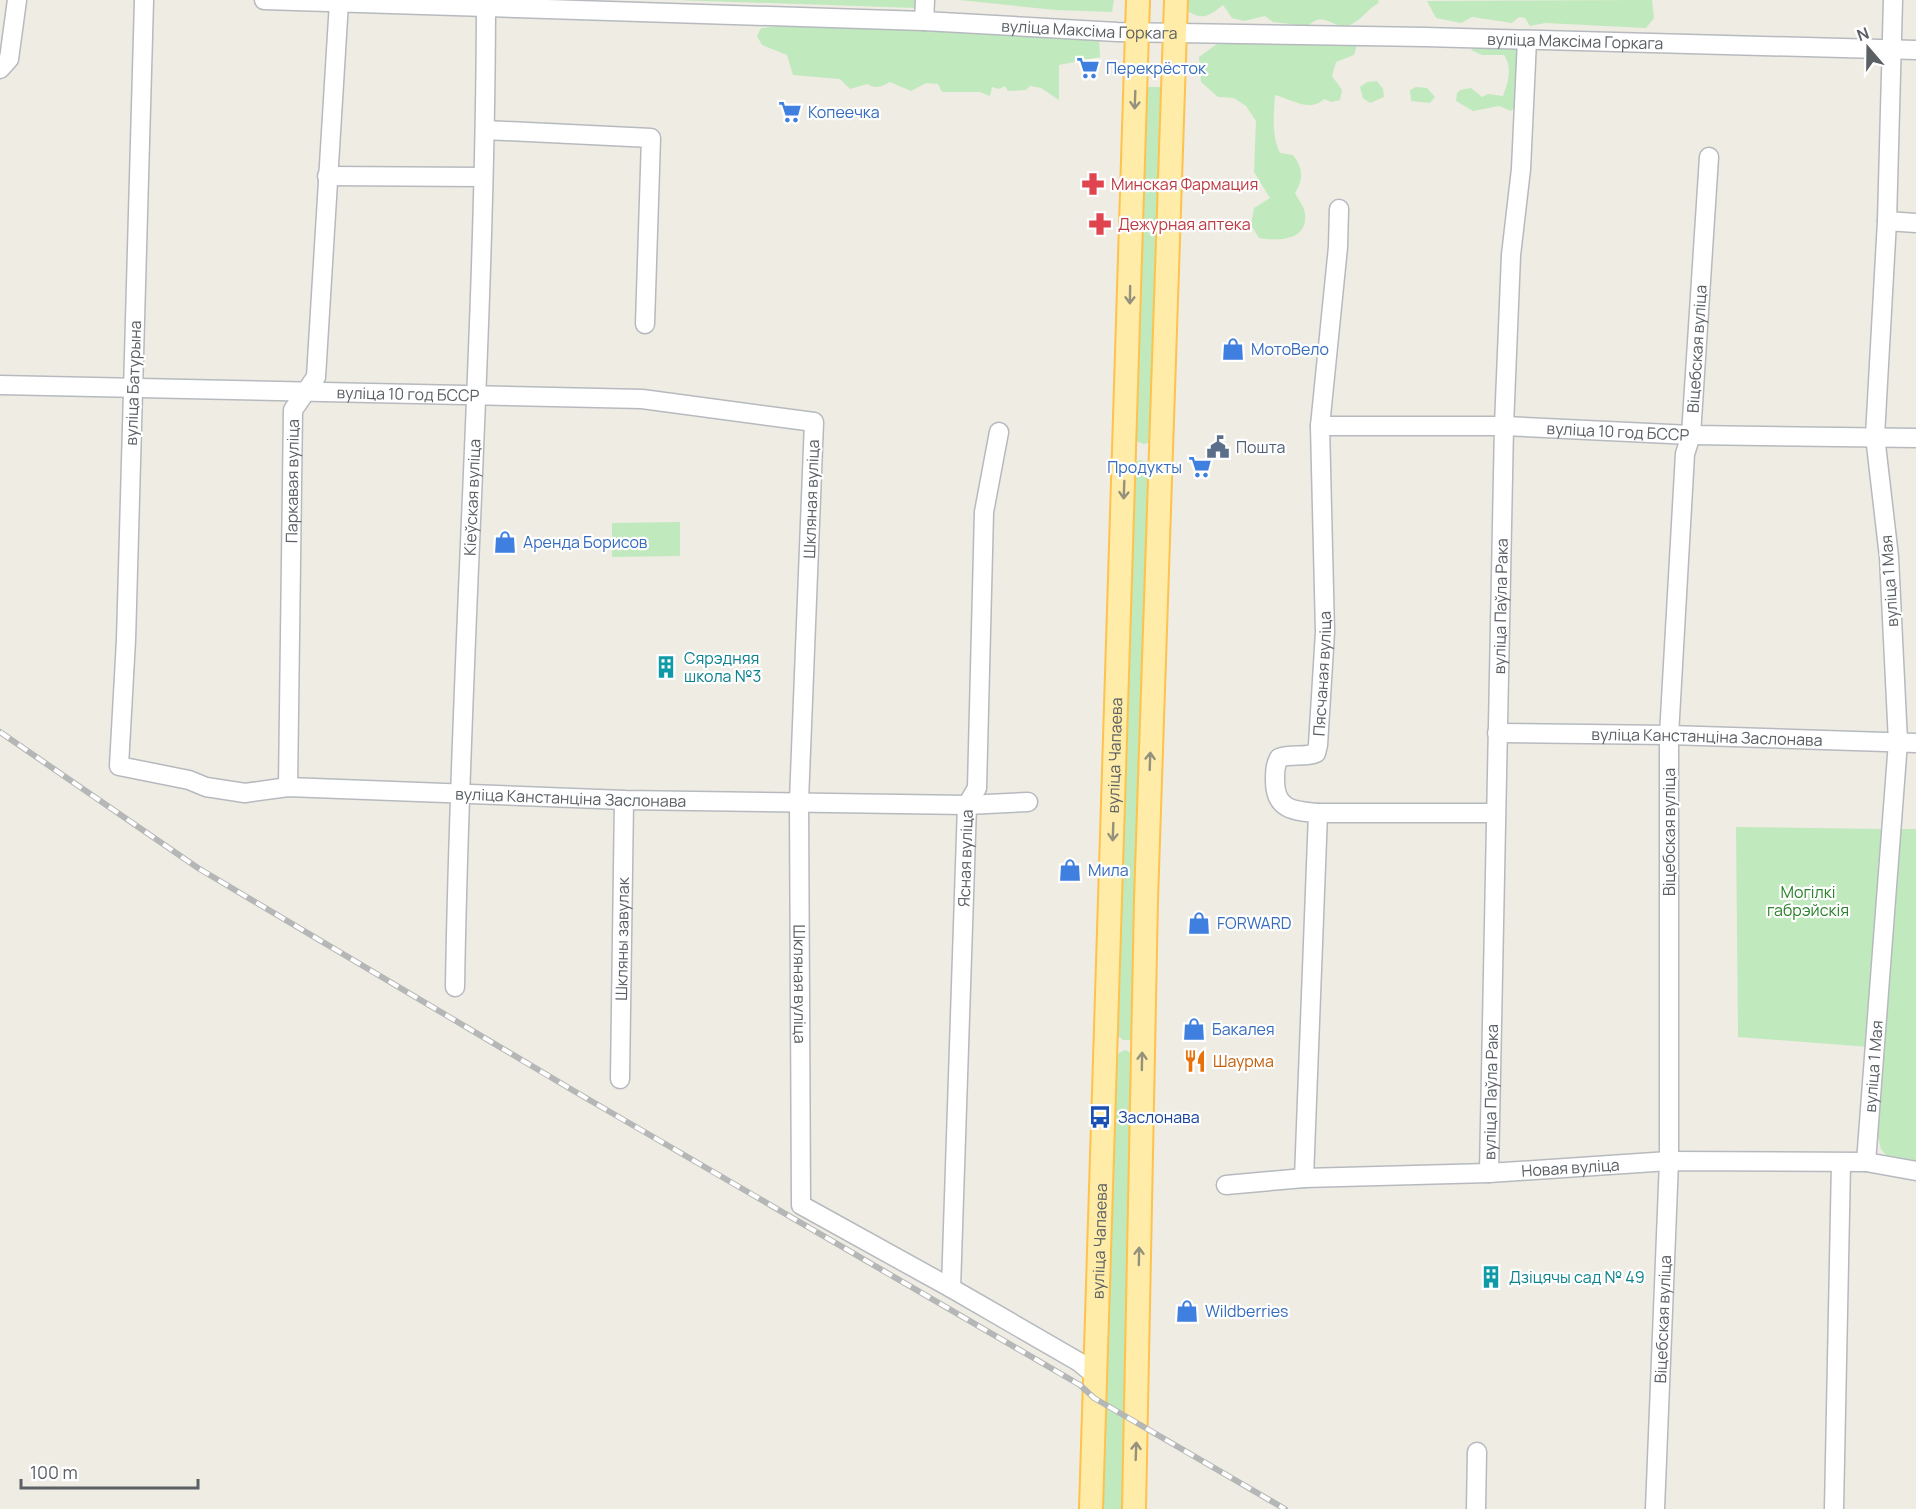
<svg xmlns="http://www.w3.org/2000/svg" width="1916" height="1509" viewBox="0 0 1916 1509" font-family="Manrope,sans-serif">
  <rect width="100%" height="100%" fill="#efece3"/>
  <g fill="#c0e9bd">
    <path d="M 676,0 L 917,0 L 916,8 Z"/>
    <path d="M 959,0 L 1114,0 L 1112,12 L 1056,10 Z"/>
    <path d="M 1188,0 L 1378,0 L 1379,3 C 1366,9 1359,26 1343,26 C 1330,25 1322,12 1308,26 L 1273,22 L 1265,16 L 1244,21 L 1232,18 L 1223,5 C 1211,14 1205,21 1189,12 Z"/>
    <path d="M 1652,0 L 1654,18 L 1646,28 L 1545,23 L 1530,26 L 1525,18 L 1519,17 L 1512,23 L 1472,17 L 1461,23 L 1436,18 L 1427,1 Z"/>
    <path d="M 788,25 L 1099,37 L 1100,57 L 1059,65 L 1059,100 L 1041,88 L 1030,86 L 1026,90 L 1008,91 L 1005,86 L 999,89 L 992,87 L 990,96 L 980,92 L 942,92 L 938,84 L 926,83 L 911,91 L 890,82 C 881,87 876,89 867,84 L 850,89 L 840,79 L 793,75 L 787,55 L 762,45 L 757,36 L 761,28 Z"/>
    <path d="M 1324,39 L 1357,45 L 1354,55 L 1336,62 L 1332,76 L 1342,90 L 1340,100 L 1331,102 L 1324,99 C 1310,113 1291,99 1275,95 C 1274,115 1271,134 1280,153 L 1293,155 C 1303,168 1304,179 1295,193 C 1298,199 1305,208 1305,214 C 1308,242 1276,241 1259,238 L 1251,225 L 1254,208 L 1270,198 L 1254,172 L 1256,121 L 1246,106 L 1234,98 L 1218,97 L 1201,82 L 1199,57 L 1221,41 Z"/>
    <path d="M 1506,43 L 1518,50 L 1519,104 L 1511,111 L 1499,106 L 1473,111 L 1456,101 L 1457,93 L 1460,90 L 1471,88 L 1482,97 L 1488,94 L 1503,96 C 1508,83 1513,67 1504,55 L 1482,55 L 1471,50 L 1476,45 Z"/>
    <path d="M 1377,81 L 1383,89 L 1384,97 L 1370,103 L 1363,98 L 1360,87 L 1367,82 Z"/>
    <path d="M 1144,87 L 1166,87 L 1152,442 L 1144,444 L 1133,440 Z"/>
    <path d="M 1416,87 L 1427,88 L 1435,97 L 1430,103 L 1411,101 L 1410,90 Z"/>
    <path d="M 1140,460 L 1152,463 L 1133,1040 L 1123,1040 L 1116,1034 L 1133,464 Z"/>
    <path d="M 680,522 L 680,556 L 612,557 L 612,523 Z"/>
    <path d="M 1736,827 L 1883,829 L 1870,1047 L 1738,1037 Z"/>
    <path d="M 1897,829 L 1916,829 L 1916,1161 L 1887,1156 L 1881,1149 L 1877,1133 Z"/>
    <path d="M 1125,1050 L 1133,1054 L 1123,1509 L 1098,1509 L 1115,1055 Z"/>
  </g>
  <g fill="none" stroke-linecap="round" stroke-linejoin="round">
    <g stroke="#b6babf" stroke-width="21">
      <g id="minor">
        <path id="s1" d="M 144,0 L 126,640 L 119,766 L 189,780 L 206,787 L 245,793 L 288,787 L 624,800 L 967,805 L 1028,802"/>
        <path id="s2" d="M 264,0 L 924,21 L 1117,32 L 1425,37 L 1916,50"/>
        <path d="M 924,21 L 925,0"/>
        <path d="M 0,69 L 9,59 L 17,0"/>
        <path d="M 485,130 L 651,138 L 645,324"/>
        <path d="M 327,176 L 483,177"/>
        <path d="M 1887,221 L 1916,223"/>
        <path id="s3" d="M 0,385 L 642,399 L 814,422 L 799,801 L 801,1205 L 951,1288 L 1079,1362 L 1096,1376"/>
        <path id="s4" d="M 1320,426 L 1504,426 L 1691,435 L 1916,438"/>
        <path id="s5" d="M 1497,733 L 1669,735 L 1916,743"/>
        <path id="s6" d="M 288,787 L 293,410 L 316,377 L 339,2"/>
        <path d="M 1318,813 L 1495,813"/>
        <path id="s7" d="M 455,987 C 460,660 485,334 486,8"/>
        <path id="s8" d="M 620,1079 L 624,800"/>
        <path id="s9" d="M 1866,1162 L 1898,742 L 1889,557 L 1875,436 L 1887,221 L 1893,0"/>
        <path id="s10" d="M 1489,1173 L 1504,426 L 1511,255 L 1521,169 L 1527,40"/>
        <path id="s11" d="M 1304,1178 L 1318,813 C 1294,811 1275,810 1275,781 C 1275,772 1275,766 1279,758 C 1292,753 1304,758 1316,753 L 1318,745 L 1325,632 L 1320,426 L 1338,247 L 1339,209"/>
        <path id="s12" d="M 1226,1185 L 1304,1178 L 1489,1173 L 1669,1161 L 1866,1162 L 1916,1171"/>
        <path id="s13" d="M 951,1288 L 967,805 L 977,788 L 984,512 L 999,432"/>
        <path d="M 1476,1509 L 1477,1452"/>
        <path id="s14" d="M 1655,1509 L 1669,1161 L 1669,735 L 1685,454 L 1691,435 L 1709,157"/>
        <path d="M 1834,1509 L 1841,1163"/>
      </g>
    </g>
    <g stroke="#fec24d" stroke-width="26">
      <g id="major">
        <path id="s15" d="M 1091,1509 L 1138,0"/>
        <path d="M 1134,1509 L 1146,900 L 1176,0"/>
      </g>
    </g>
    <use href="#minor" stroke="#fff" stroke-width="18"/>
    <use href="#major" stroke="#ffeca8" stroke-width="22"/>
    <g stroke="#b5b6b6" stroke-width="6">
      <path id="rail" d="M 0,732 L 198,868 L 574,1091 L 1080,1385 L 1094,1398 L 1285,1509"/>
    </g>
    <use href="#rail" stroke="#fff" stroke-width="4" stroke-dasharray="11" stroke-linecap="butt"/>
  </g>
  <defs><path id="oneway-shaft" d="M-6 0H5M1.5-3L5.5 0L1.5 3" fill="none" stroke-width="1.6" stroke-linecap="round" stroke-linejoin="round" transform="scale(1.5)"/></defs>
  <g stroke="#94917c">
    <use href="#oneway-shaft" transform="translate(1135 100) rotate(92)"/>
    <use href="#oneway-shaft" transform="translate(1130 295) rotate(91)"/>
    <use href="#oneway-shaft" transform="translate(1124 490) rotate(92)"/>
    <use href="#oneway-shaft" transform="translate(1150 761) rotate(-88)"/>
    <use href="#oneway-shaft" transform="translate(1113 832) rotate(92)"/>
    <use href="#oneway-shaft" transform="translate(1142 1061) rotate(-89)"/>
    <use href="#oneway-shaft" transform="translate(1139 1256) rotate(-89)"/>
    <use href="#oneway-shaft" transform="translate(1136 1451) rotate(-88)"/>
  </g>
  <defs>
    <g id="supermarket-bare" transform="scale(1.8)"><path d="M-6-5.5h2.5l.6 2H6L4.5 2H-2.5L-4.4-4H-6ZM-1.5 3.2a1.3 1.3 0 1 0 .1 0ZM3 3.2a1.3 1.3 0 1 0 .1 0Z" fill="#3f7fe0" stroke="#fff" stroke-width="2.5" paint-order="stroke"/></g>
    <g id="pharmacy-bare" transform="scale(1.8)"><path d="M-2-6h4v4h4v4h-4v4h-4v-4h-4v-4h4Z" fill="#e0444e" stroke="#fff" stroke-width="2.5" paint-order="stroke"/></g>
    <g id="shop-bare" transform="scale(1.8)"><path d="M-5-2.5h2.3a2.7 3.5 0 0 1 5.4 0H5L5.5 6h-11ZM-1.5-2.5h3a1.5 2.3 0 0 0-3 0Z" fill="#3f7fe0" stroke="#fff" stroke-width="2.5" paint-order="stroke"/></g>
    <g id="civic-bare" transform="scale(1.8)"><path d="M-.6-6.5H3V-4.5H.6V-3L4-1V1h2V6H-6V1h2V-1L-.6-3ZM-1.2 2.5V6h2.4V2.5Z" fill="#5c6f8a" stroke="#fff" stroke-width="2.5" paint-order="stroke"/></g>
    <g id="building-bare" transform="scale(1.8)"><path d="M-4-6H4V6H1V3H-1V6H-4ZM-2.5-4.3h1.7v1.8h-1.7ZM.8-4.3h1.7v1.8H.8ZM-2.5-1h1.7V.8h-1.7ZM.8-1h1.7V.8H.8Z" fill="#0f9aa8" stroke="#fff" stroke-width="2.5" paint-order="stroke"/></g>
    <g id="restaurant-bare" transform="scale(1.8)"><path d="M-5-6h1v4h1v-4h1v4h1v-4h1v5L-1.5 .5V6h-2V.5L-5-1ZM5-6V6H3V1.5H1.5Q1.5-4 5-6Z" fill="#e8710a" stroke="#fff" stroke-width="2.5" paint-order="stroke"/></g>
    <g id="bus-bare" transform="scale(1.8)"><path d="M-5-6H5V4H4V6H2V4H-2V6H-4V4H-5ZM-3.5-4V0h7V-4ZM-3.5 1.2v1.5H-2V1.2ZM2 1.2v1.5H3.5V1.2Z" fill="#1a4fb4" stroke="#fff" stroke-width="2.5" paint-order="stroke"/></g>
  </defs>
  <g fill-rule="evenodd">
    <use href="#supermarket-bare" x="1088" y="68"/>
    <use href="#supermarket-bare" x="790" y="112"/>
    <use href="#pharmacy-bare" x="1093" y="184"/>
    <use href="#pharmacy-bare" x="1100" y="224"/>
    <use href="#shop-bare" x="1233" y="349"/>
    <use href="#civic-bare" x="1218" y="447"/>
    <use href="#supermarket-bare" x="1200" y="467"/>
    <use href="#shop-bare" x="505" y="542"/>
    <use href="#building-bare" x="666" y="667"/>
    <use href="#shop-bare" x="1070" y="870"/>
    <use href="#shop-bare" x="1199" y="923"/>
    <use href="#shop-bare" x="1194" y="1029"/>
    <use href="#restaurant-bare" x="1195" y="1061"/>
    <use href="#bus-bare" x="1100" y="1117"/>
    <use href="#building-bare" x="1491" y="1277"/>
    <use href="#shop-bare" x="1187" y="1311"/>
  </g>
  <g text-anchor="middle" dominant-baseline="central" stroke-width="4.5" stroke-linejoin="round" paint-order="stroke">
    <g font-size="16" fill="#5b6065" stroke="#fff">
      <text stroke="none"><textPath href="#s2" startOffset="826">вуліца Максіма Горкага</textPath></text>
      <text stroke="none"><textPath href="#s2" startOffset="1312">вуліца Максіма Горкага</textPath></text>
      <text stroke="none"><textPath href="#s14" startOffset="1162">Віцебская вуліца</textPath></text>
      <text transform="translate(133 383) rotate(-88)">вуліца Батурына</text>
      <text stroke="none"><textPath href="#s3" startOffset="408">вуліца 10 год БССР</textPath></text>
      <text stroke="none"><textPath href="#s4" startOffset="298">вуліца 10 год БССР</textPath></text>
      <text stroke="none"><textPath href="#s6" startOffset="306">Паркавая вуліца</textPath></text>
      <text stroke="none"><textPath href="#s7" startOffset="490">Кіеўская вуліца</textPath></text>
      <text transform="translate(811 499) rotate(-88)">Шкляная вуліца</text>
      <text transform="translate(1889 581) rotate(-94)">вуліца 1 Мая</text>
      <text stroke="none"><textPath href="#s10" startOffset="567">вуліца Паўла Рака</textPath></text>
      <text stroke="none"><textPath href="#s11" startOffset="568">Пясчаная вуліца</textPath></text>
      <text stroke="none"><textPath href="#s5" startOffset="210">вуліца Канстанціна Заслонава</textPath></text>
      <text stroke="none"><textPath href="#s15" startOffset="754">вуліца Чапаева</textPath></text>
      <text stroke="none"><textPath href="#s1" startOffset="1222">вуліца Канстанціна Заслонава</textPath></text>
      <text transform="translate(1669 832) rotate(-90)">Віцебская вуліца</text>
      <text stroke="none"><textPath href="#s13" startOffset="430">Ясная вуліца</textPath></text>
      <text stroke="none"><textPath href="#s8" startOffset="140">Шкляны завулак</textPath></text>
      <text stroke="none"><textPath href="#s3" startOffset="1378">Шкляная вуліца</textPath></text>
      <text stroke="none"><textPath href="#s9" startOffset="96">вуліца 1 Мая</textPath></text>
      <text stroke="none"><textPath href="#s10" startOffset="81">вуліца Паўла Рака</textPath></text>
      <text stroke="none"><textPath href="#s12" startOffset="345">Новая вуліца</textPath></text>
      <text stroke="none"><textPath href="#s15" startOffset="268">вуліца Чапаева</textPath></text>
      <text stroke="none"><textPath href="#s14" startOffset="190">Віцебская вуліца</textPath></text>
    </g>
    <g font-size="16" fill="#366cbe" stroke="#fff" text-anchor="start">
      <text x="1106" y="68">Перекрёсток</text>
      <text x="808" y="112">Копеечка</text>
      <text x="1251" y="349">МотоВело</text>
      <text x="1182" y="467" text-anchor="end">Продукты</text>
      <text x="523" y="542">Аренда Борисов</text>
      <text x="1088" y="870">Мила</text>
      <text x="1217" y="923">FORWARD</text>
      <text x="1212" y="1029">Бакалея</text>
      <text x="1205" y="1311">Wildberries</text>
    </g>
    <g font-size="16" fill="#be3a42" stroke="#fff" text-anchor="start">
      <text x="1111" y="184">Минская Фармация</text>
      <text x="1118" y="224">Дежурная аптека</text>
    </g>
    <g font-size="16" fill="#4e5e75" stroke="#fff" text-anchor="start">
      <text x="1236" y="447">Пошта</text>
    </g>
    <g font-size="16" fill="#0d838f" stroke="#fff" text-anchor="start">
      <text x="684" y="658">Сярэдняя<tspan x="684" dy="18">школа №3</tspan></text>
      <text x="1509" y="1277">Дзіцячы сад № 49</text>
    </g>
    <g font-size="16" fill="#2d832c" stroke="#fff">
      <text x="1808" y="892">Могілкі<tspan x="1808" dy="18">габрэйскія</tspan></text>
    </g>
    <g font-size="16" fill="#c56008" stroke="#fff" text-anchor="start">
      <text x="1213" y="1061">Шаурма</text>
    </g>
    <g font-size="16" fill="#164399" stroke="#fff" text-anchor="start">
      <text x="1118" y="1117">Заслонава</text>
    </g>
  </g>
  <g transform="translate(1868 48) rotate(340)" stroke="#ffffff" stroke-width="4.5" paint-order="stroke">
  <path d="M0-4.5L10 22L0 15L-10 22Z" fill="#5b6065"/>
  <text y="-9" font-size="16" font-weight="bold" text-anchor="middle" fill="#5b6065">N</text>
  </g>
  <path d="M21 1479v9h177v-9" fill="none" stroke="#5b6065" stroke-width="3"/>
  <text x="30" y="1479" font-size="18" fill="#5b6065" stroke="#ffffff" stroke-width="4.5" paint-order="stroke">100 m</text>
</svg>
